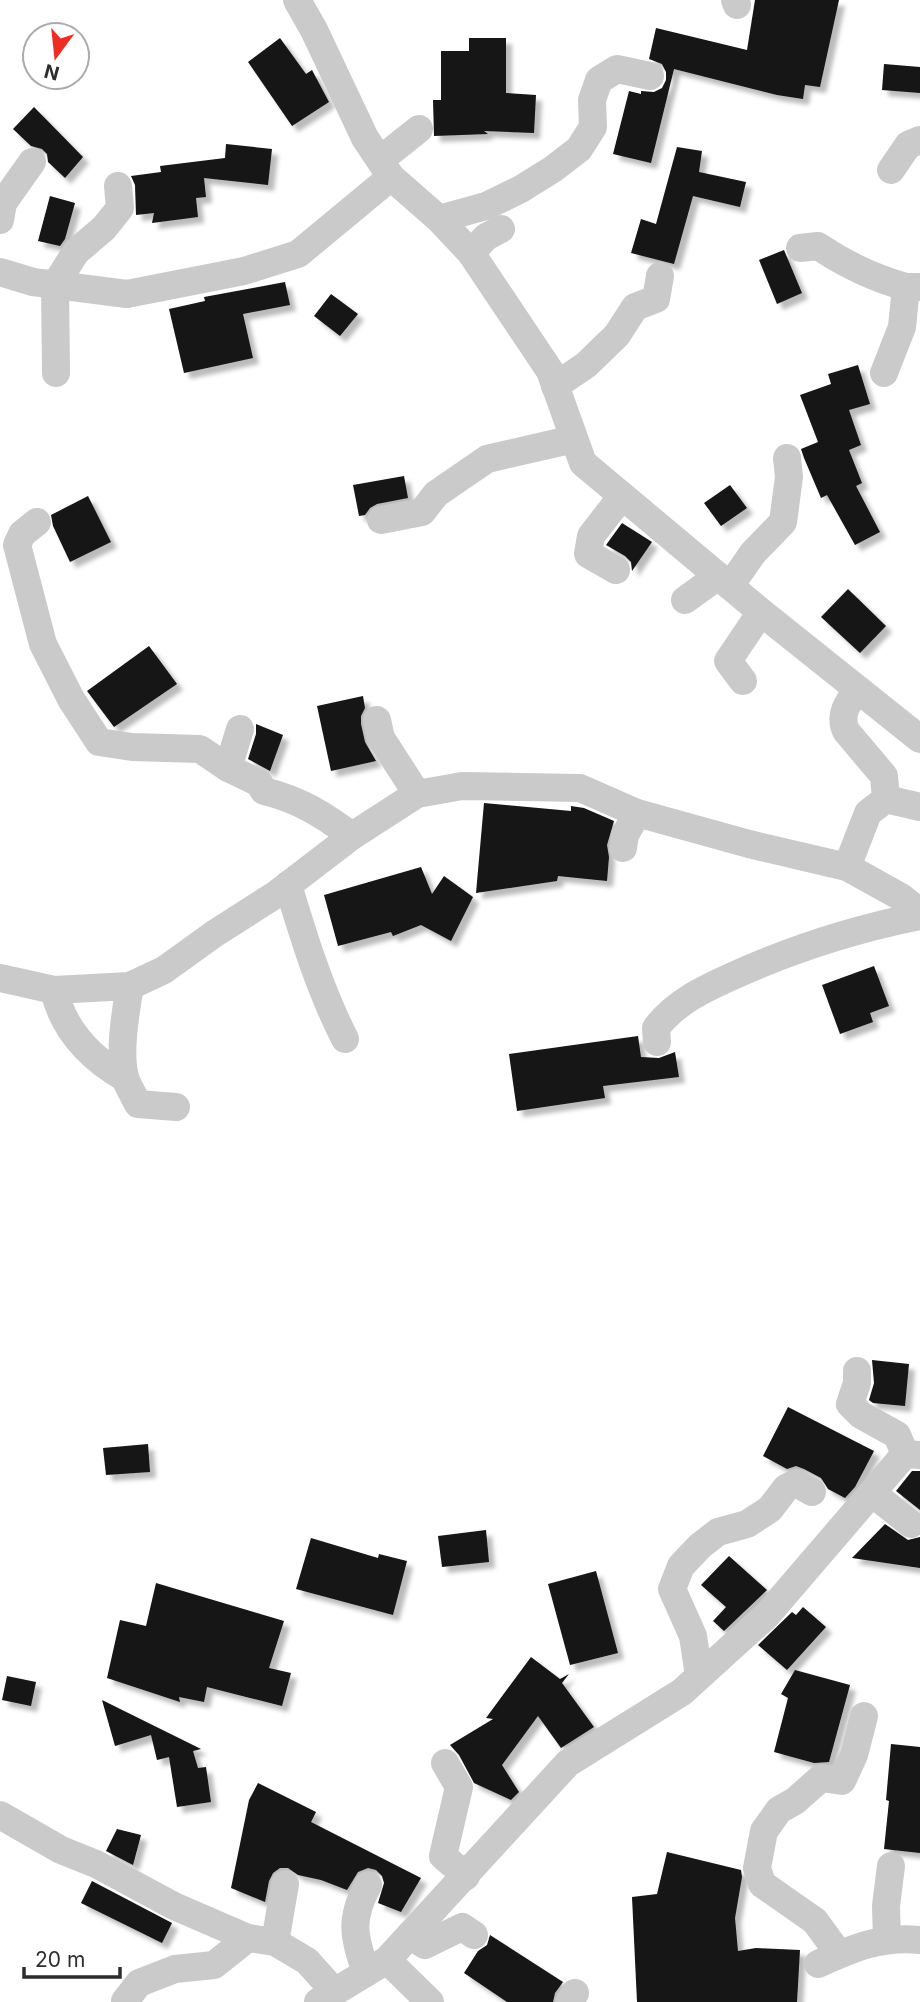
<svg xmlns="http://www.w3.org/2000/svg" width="920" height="2002" viewBox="0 0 920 2002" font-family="Inter,sans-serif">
  <defs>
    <filter id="shadow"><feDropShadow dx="6" dy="6" stdDeviation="2" flood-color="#0004"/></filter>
  </defs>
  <rect width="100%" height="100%" fill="#fff"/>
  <g fill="#141414" filter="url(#shadow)">
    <path d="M 755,0 L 839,0 L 820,87 L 805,85 L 803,99 L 777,95 L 674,69 L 651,163 L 613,154 L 629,91 L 641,94 L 641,91 L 654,92 L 662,88 L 666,80 L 666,72 L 662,64 L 649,59 L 656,28 L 747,50 Z"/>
    <path d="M 280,38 L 306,74 L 312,70 L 329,102 L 292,126 L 248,62 Z"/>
    <path d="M 469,38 L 506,38 L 506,93 L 536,95 L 534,133 L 484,131 L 488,134 L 434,136 L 433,100 L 441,100 L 441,51 L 469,51 Z"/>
    <path d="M 884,64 L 920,67 L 920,93 L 882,90 Z"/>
    <path d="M 34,107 L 83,157 L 65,178 L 48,162 L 47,154 L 42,149 L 31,146 L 13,129 Z"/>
    <path d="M 226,144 L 272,149 L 268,185 L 204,178 L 206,197 L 196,198 L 198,217 L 152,223 L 154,213 L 136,215 L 135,185 L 131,176 L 161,172 L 160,166 L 225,158 Z"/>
    <path d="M 677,147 L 702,151 L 699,172 L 746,182 L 740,207 L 693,196 L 674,264 L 631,253 L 641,219 L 656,224 Z"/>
    <path d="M 50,196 L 75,203 L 65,239 L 60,246 L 38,241 Z"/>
    <path d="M 784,250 L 802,293 L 777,304 L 759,260 Z"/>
    <path d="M 285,282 L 290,305 L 243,314 L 253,358 L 184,373 L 169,309 L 205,301 L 204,297 Z"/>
    <path d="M 331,294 L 358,314 L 340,336 L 314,316 Z"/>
    <path d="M 858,365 L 870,404 L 849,410 L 861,445 L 849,450 L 862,483 L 856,486 L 880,532 L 855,545 L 827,495 L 821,498 L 804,458 L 801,449 L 818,442 L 800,395 L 831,384 L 828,374 Z"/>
    <path d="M 404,476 L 408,498 L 377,504 L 370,508 L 365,515 L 359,516 L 353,485 Z"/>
    <path d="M 730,485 L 747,508 L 721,526 L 704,503 Z"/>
    <path d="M 88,496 L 111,542 L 70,562 L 53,526 L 51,515 Z"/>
    <path d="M 622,523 L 652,542 L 632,571 L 631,562 L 625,556 L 606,545 Z"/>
    <path d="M 848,589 L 886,626 L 860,653 L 821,617 Z"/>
    <path d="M 149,646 L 177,684 L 114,727 L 87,691 Z"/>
    <path d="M 363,696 L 365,708 L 361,716 L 361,724 L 365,742 L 376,761 L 331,771 L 317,706 Z"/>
    <path d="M 256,724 L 283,735 L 270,771 L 248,759 L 256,734 Z"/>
    <path d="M 484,803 L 571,811 L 571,806 L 584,808 L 614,821 L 607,845 L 609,857 L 607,881 L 558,876 L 557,881 L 476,893 Z"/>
    <path d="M 421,867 L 432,894 L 444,876 L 473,897 L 451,941 L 421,925 L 393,936 L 391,932 L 338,946 L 324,895 Z"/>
    <path d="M 874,966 L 889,1006 L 870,1013 L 873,1022 L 840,1034 L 822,985 Z"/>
    <path d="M 638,1036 L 641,1057 L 659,1058 L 675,1052 L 679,1077 L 603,1086 L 605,1098 L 517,1111 L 509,1054 Z"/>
    <path d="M 872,1360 L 909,1364 L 905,1406 L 873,1403 L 869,1400 L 874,1383 Z"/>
    <path d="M 788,1407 L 874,1451 L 855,1487 L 845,1498 L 828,1489 L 821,1478 L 804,1469 L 796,1466 L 787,1469 L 763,1456 Z"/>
    <path d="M 148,1444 L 150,1472 L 106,1475 L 103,1448 Z"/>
    <path d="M 912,1471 L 920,1471 L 920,1510 L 896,1491 Z"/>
    <path d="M 885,1524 L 908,1540 L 920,1537 L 920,1568 L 852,1558 Z"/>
    <path d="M 486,1530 L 489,1562 L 442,1567 L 438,1536 Z"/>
    <path d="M 311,1538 L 378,1558 L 379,1554 L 407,1561 L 393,1615 L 296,1589 Z"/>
    <path d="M 729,1556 L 767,1590 L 724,1631 L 713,1621 L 726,1607 L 701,1585 Z"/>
    <path d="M 596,1571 L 618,1653 L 570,1665 L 548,1584 Z"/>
    <path d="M 156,1583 L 284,1621 L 269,1668 L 291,1673 L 282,1706 L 207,1687 L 204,1702 L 179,1697 L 180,1702 L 107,1678 L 120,1620 L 146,1626 Z"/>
    <path d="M 803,1607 L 826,1627 L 787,1670 L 758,1645 L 792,1612 L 796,1615 Z"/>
    <path d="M 531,1657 L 560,1679 L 569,1674 L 562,1683 L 594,1727 L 561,1748 L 538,1716 L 502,1765 L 519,1792 L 511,1800 L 474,1783 L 459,1755 L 450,1745 L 493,1719 L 486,1718 Z"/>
    <path d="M 795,1670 L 850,1685 L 829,1762 L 814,1763 L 774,1752 L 788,1698 L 781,1694 Z"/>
    <path d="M 7,1676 L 36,1682 L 31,1706 L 2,1700 Z"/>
    <path d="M 102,1700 L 201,1749 L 193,1751 L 198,1768 L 206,1767 L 211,1802 L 177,1807 L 169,1757 L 157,1760 L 151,1735 L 115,1746 Z"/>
    <path d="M 891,1744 L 920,1747 L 920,1853 L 884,1849 L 889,1801 L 886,1800 Z"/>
    <path d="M 258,1783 L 316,1812 L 311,1822 L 421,1878 L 401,1912 L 378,1903 L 384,1883 L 382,1876 L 376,1870 L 368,1868 L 358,1872 L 347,1890 L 321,1880 L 298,1875 L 288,1868 L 280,1868 L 273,1873 L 269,1881 L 265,1902 L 231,1888 L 249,1800 Z"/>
    <path d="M 117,1829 L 141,1835 L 133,1865 L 106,1851 Z"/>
    <path d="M 667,1852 L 741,1870 L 742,1877 L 735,1918 L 738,1951 L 756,1948 L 800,1950 L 797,2002 L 637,2002 L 632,1897 L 657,1894 Z"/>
    <path d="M 92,1881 L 172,1923 L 162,1943 L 81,1903 Z"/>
    <path d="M 490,1935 L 563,1982 L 555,1993 L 553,2002 L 507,2002 L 464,1973 L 478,1951 L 487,1945 Z"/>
  </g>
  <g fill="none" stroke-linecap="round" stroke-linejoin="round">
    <g stroke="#cacaca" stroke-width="28">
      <path d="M 297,0 L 314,30 L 365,138 L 391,177 L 439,219 L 471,253 L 550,371 L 583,463 L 761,612 L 920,739"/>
      <path d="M 735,0 L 737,5"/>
      <path d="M 380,160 L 419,129"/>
      <path d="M 891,170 L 908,145 L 920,140"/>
      <path d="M 439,219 L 486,206 L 521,189 L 553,169 L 579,149 L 593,127 L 592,100 L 599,80 L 617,69 L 650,76"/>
      <path d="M 0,220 L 3,203 L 32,162"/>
      <path d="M 800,248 L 818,246 C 846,265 873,278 906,287"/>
      <path d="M 471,253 L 486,237 L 501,229"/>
      <path d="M 0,272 L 33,282 L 127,294 L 244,271 L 298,254 L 391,177"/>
      <path d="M 56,373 L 55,285 L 76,252 L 104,228 L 120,208 L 118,186"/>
      <path d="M 884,373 L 902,327 L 906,287 L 920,287"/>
      <path d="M 555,386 L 586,365 L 617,335 L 635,307 L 656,299 L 660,276"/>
      <path d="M 381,520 L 422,512 L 436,494 L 487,459 L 574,439"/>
      <path d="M 37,522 L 22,534 L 17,545 L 43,644 L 71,699 L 99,742 L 132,747 L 200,749 L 228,768"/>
      <path d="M 616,570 L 588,554 L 591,536 L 622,496"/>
      <path d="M 730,586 L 753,553 L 783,522 L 789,477 L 787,458"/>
      <path d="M 685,600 L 718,576"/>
      <path d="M 743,681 L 728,661 L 761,612"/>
      <path d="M 858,690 C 847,703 839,715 846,731 L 884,776 L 886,799"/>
      <path d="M 377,720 L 381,738 L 417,794"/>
      <path d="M 240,729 L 228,768 L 259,783 L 264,791 C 300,800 322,814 352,836"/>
      <path d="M 623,848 L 625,835 L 637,813"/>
      <path d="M 847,867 L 868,813 L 886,799 L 920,807"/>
      <path d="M 288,885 C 304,938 320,990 345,1039"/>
      <path d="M 0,978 L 54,990 L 130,986 L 164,970 L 214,934 L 275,895 L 352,836 L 417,794 L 462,786 L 580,788 L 637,813 L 749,844 L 847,867 L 901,897 L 920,912"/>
      <path d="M 130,986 C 126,1008 118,1058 126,1080 C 129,1088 134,1096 138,1104 L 176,1107"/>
      <path d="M 54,990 C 63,1029 90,1058 125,1078"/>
      <path d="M 657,1042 L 656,1028 C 675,1002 706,988 735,975 C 795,948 855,929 920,916"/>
      <path d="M 857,1371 L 857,1383 L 850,1404 L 861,1415 L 897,1435 L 905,1454"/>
      <path d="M 872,1493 L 911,1524"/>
      <path d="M 699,1676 L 693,1636 L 672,1589 L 681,1566 L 700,1546 L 718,1532 L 747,1524 L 770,1509 L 786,1488 L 796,1483 L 812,1492"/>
      <path d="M 445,1763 L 459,1787 L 443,1856 L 466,1876"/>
      <path d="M 0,1815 L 61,1850 L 96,1864 L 174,1906 L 248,1938 L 275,1942"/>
      <path d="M 285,1884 L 275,1942 L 307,1961 L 334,1991"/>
      <path d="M 410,1935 L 425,1945 L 462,1927 L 474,1935"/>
      <path d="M 887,1940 L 886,1906 L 891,1866"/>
      <path d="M 839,1954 L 815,1921 L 762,1884 L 757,1868 L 764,1831 L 779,1810 L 795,1801 L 821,1778 L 842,1781 L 854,1755 L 864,1716"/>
      <path d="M 387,1960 L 430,2002"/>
      <path d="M 818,1964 C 853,1948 881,1936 920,1940"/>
      <path d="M 366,1973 C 354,1936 349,1920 368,1885"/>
      <path d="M 125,2001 L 139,1983 L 175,1969 L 214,1965 L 248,1938"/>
      <path d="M 318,2002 L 387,1960 L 568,1763 L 682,1692 L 767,1615 L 905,1454 L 920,1455"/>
      <path d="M 569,2002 L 575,1993"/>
    </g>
  </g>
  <g transform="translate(56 56) rotate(195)"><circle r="33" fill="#ffffff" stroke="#ababab" stroke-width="2"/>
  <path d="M0-5L12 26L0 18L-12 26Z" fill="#ef2c23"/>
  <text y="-10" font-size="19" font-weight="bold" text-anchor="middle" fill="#2d2d2d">N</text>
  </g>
  <path d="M24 1967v10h96v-10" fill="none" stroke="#2d2d2d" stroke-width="3.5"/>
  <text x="35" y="1967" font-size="21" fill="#2d2d2d" stroke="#ffffff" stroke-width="5" paint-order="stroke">20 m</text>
</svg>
